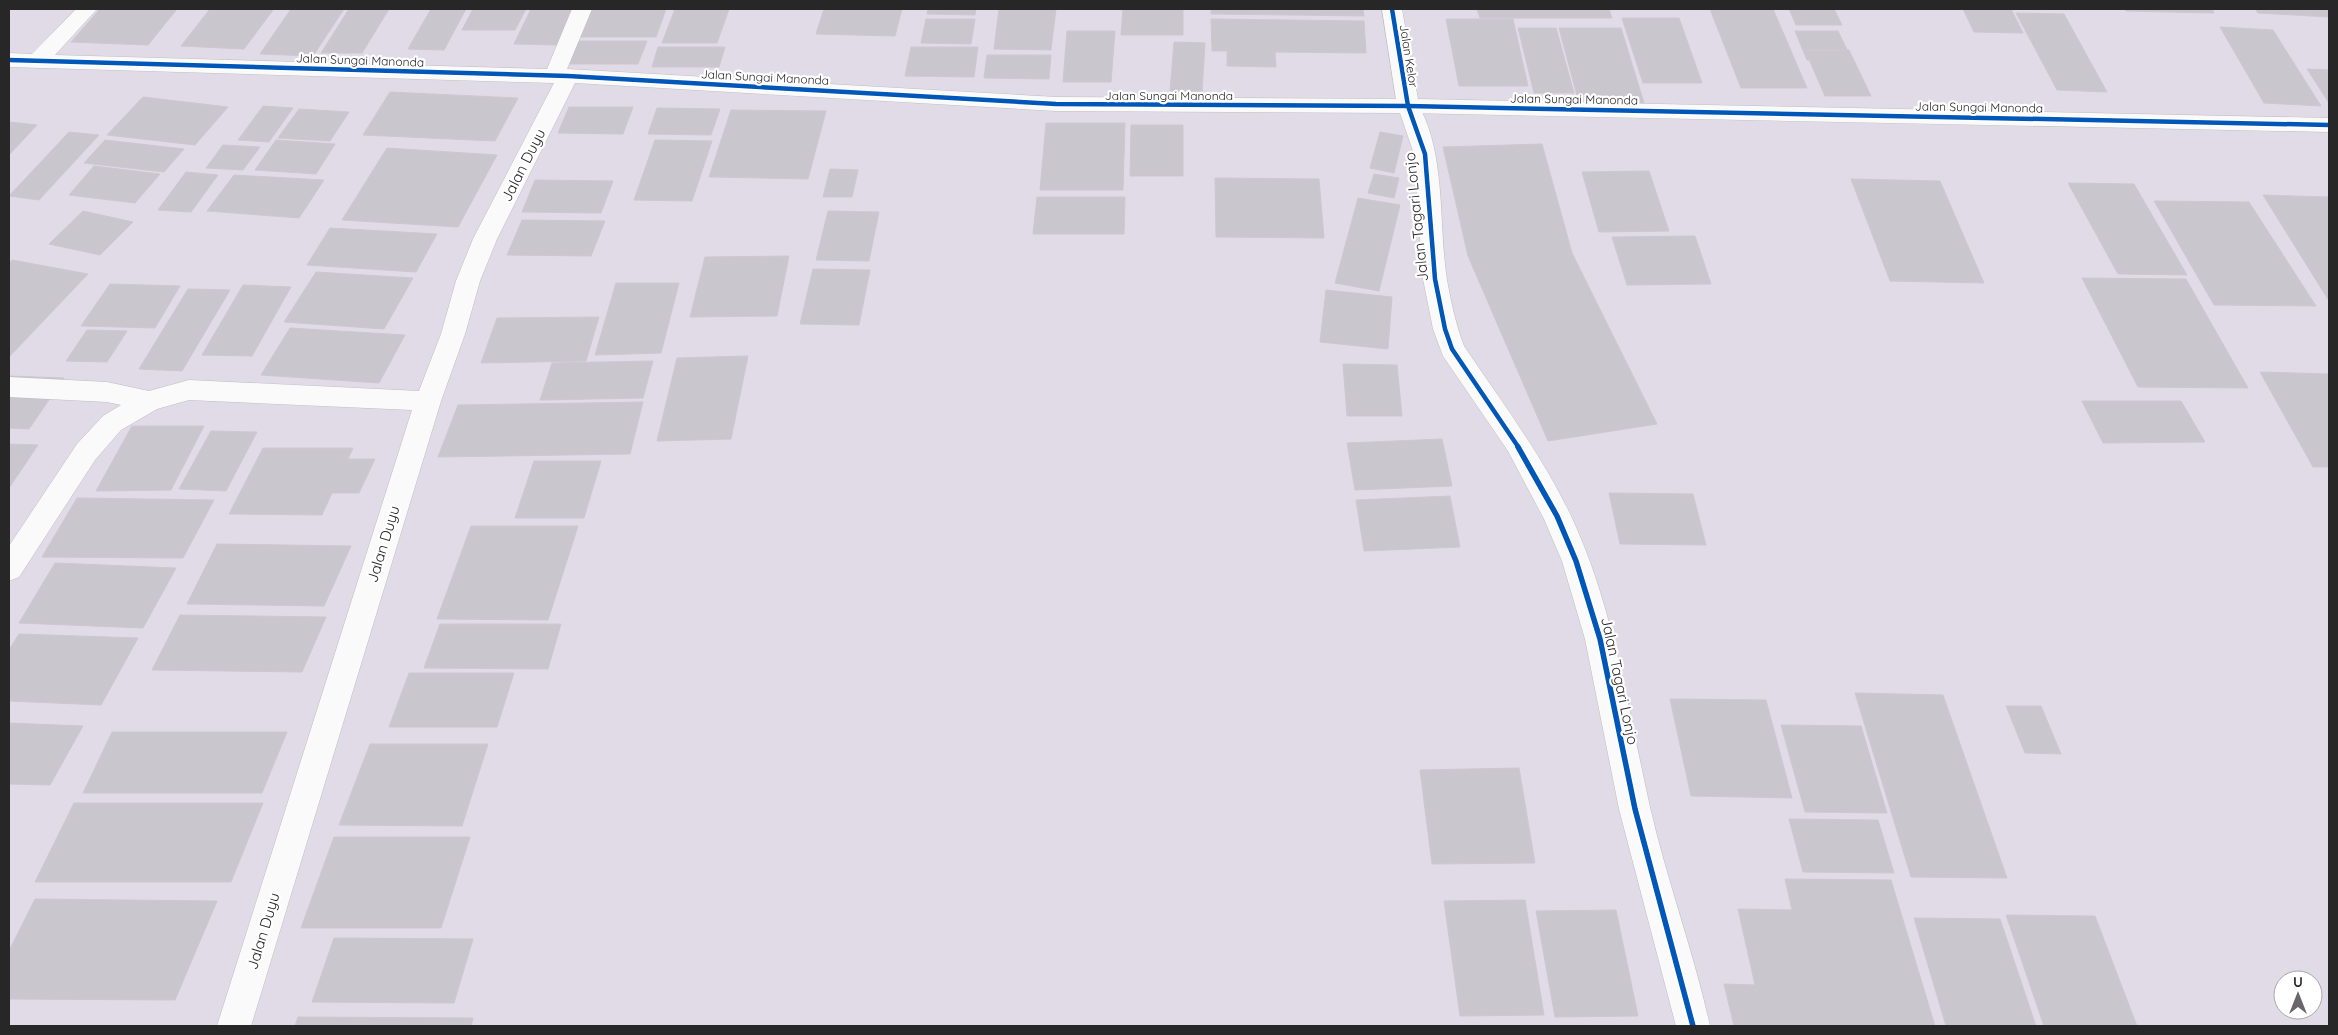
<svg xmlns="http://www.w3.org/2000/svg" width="2338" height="1035" viewBox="0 0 2338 1035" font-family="Quicksand,sans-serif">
  <rect width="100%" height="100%" fill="#e1dbe7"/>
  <g fill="#cac6ce" stroke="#cdc7d2">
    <path d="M 100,9 L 177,9 L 148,45 L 71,42 Z"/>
    <path d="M 210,9 L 252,9 L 273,10 L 244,49 L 181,46 Z"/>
    <path d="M 291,9 L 344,9 L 313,56 L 260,54 Z"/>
    <path d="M 349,9 L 389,9 L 362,53 L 321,53 Z"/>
    <path d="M 431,9 L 466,9 L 444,50 L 408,49 Z"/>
    <path d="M 473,9 L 526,9 L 515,30 L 462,30 Z"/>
    <path d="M 531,9 L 573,9 L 557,45 L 514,44 Z"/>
    <path d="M 588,9 L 666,9 L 656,37 L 577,37 Z"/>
    <path d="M 675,9 L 729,9 L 717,43 L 662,43 Z"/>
    <path d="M 824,9 L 902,9 L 895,36 L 816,34 Z"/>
    <path d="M 928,9 L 976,9 L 975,15 L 927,14 Z"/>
    <path d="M 999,9 L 1056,9 L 1051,50 L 994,49 Z"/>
    <path d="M 1123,9 L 1183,9 L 1183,35 L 1121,35 Z"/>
    <path d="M 1211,9 L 1363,9 L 1364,16 L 1211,14 Z"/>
    <path d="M 1477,9 L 1609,9 L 1612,18 L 1480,18 Z"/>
    <path d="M 1710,9 L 1773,9 L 1807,88 L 1741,88 Z"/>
    <path d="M 1789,9 L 1834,9 L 1842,25 L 1796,25 Z"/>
    <path d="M 1963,9 L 2011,9 L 2023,33 L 1974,32 Z"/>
    <path d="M 2125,9 L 2212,9 L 2214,13 L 2126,11 Z"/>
    <path d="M 2255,9 L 2329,9 L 2329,17 L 2258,13 Z"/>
    <path d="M 2016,13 L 2064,14 L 2107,92 L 2057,90 Z"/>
    <path d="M 1622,18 L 1679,18 L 1702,83 L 1643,83 Z"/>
    <path d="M 926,19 L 975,19 L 971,44 L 921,43 Z"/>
    <path d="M 1211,19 L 1364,21 L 1366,53 L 1275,52 L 1276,67 L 1227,66 L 1227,51 L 1212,51 Z"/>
    <path d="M 1446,19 L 1513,19 L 1528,86 L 1459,86 Z"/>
    <path d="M 2220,27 L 2273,30 L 2321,106 L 2264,103 Z"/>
    <path d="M 1518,28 L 1556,28 L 1574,93 L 1534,93 Z"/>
    <path d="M 1559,28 L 1621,28 L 1644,103 L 1579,103 Z"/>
    <path d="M 1067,31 L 1115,31 L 1111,82 L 1063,82 Z"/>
    <path d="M 1795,31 L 1838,31 L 1852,60 L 1807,60 Z"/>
    <path d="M 578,41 L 647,41 L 638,64 L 569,64 Z"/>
    <path d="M 1174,42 L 1205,43 L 1202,92 L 1170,91 Z"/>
    <path d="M 658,47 L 725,47 L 719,67 L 652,67 Z"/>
    <path d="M 911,47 L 978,47 L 974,77 L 905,76 Z"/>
    <path d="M 1805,50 L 1849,50 L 1871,96 L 1825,96 Z"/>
    <path d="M 987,55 L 1051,55 L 1049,79 L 984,78 Z"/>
    <path d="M 2307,69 L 2329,70 L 2329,103 Z"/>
    <path d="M 390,92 L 518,98 L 495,141 L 363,135 Z"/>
    <path d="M 143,97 L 228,107 L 195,145 L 107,135 Z"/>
    <path d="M 263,106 L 293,108 L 269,142 L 238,140 Z"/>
    <path d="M 569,107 L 633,107 L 623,134 L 558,133 Z"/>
    <path d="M 657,108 L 720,109 L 711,135 L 648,134 Z"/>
    <path d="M 299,109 L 349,112 L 330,141 L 278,138 Z"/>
    <path d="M 731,110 L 826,111 L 808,179 L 709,177 Z"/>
    <path d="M 9,122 L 37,125 L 9,155 Z"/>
    <path d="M 1046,123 L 1125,123 L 1123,190 L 1040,190 Z"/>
    <path d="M 1131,125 L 1183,125 L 1183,176 L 1130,176 Z"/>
    <path d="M 69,132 L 99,135 L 39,200 L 9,196 Z"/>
    <path d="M 1380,132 L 1403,136 L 1394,173 L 1370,168 Z"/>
    <path d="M 105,140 L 184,149 L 164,172 L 84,163 Z"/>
    <path d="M 276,140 L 335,144 L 316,174 L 255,170 Z"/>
    <path d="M 655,140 L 712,141 L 692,201 L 634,200 Z"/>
    <path d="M 1542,144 L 1572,253 L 1657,424 L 1548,441 L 1468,256 L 1443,147 Z"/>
    <path d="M 223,145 L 260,147 L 243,170 L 206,168 Z"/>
    <path d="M 387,148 L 497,155 L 458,227 L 342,220 Z"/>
    <path d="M 94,166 L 160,174 L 135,203 L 69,195 Z"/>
    <path d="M 830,169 L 858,170 L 852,197 L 823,197 Z"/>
    <path d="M 1649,171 L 1669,231 L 1599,232 L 1582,172 Z"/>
    <path d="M 186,172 L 218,175 L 191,212 L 158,210 Z"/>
    <path d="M 1374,174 L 1399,178 L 1394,198 L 1368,193 Z"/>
    <path d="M 234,175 L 324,180 L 299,218 L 207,211 Z"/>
    <path d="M 1215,178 L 1319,179 L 1324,238 L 1216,237 Z"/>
    <path d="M 1851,179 L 1940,181 L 1984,283 L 1890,281 Z"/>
    <path d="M 535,180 L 613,181 L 601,213 L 522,212 Z"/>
    <path d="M 2068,183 L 2134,184 L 2187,275 L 2118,274 Z"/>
    <path d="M 2263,195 L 2329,197 L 2329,301 Z"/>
    <path d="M 1037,197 L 1125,197 L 1124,234 L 1033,234 Z"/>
    <path d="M 1358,198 L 1400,205 L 1379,291 L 1335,283 Z"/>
    <path d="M 2154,201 L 2249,202 L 2316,306 L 2214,305 Z"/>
    <path d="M 83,211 L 133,222 L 100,255 L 49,244 Z"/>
    <path d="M 828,211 L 879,212 L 869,261 L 816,260 Z"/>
    <path d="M 522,220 L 605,221 L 591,256 L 507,255 Z"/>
    <path d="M 330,228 L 437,234 L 416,272 L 307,265 Z"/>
    <path d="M 1695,236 L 1711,284 L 1627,285 L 1612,237 Z"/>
    <path d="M 789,256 L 777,316 L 690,317 L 705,257 Z"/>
    <path d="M 12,260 L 88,274 L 9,357 L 9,263 Z"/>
    <path d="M 813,269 L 870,270 L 859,325 L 800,324 Z"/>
    <path d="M 316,272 L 413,278 L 384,329 L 284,322 Z"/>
    <path d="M 2082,278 L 2186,279 L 2248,388 L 2138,387 Z"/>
    <path d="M 616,283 L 679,283 L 661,353 L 595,355 Z"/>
    <path d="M 110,284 L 180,286 L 155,328 L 81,326 Z"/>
    <path d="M 243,285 L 291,287 L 252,356 L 202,355 Z"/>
    <path d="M 188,289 L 230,290 L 182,371 L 139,369 Z"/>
    <path d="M 1326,290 L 1392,297 L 1388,349 L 1320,342 Z"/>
    <path d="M 599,317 L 586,361 L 481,363 L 497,318 Z"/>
    <path d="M 290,328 L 405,335 L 379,383 L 261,375 Z"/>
    <path d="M 87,330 L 127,331 L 107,362 L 66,361 Z"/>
    <path d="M 748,356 L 731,439 L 657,441 L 677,358 Z"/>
    <path d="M 653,361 L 643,398 L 540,400 L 552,363 Z"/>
    <path d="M 1343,364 L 1397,365 L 1402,416 L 1347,416 Z"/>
    <path d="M 2260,372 L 2329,374 L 2329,467 L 2313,467 Z"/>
    <path d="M 9,376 L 64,378 L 29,429 L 9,428 Z"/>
    <path d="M 2082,401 L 2181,401 L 2205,442 L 2103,443 Z"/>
    <path d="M 643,402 L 630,454 L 438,457 L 458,405 Z"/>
    <path d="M 132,426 L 204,426 L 171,490 L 96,491 Z"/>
    <path d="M 211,431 L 257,432 L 226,491 L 179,489 Z"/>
    <path d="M 1442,439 L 1452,486 L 1355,490 L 1347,443 Z"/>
    <path d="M 9,444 L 38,445 L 9,488 Z"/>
    <path d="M 263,448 L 353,448 L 348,459 L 375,459 L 359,493 L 332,493 L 322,515 L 229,514 Z"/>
    <path d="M 534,461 L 601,461 L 584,518 L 515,518 Z"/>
    <path d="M 1609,493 L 1693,494 L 1706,545 L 1620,544 Z"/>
    <path d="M 1450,496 L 1460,547 L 1364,551 L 1356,500 Z"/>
    <path d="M 77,498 L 214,500 L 183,558 L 42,557 Z"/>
    <path d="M 471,526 L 578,526 L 548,620 L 437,619 Z"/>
    <path d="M 217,544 L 351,546 L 324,606 L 187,604 Z"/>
    <path d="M 55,563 L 176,568 L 143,628 L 19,623 Z"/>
    <path d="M 180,615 L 326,617 L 302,672 L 152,670 Z"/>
    <path d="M 440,624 L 561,624 L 548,669 L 424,668 Z"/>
    <path d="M 19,634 L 138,638 L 101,705 L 9,701 L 9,650 Z"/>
    <path d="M 409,673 L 514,673 L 497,727 L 389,727 Z"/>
    <path d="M 1855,693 L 1943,695 L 2007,878 L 1911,877 Z"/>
    <path d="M 1670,699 L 1766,700 L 1792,798 L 1691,796 Z"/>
    <path d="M 2006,706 L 2041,706 L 2061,754 L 2025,753 Z"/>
    <path d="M 9,723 L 83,726 L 50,785 L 9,784 Z"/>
    <path d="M 1781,725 L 1861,726 L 1887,813 L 1805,812 Z"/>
    <path d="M 112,732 L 287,732 L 262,793 L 83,793 Z"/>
    <path d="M 370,744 L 488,744 L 462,826 L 339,825 Z"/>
    <path d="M 1519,768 L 1535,863 L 1432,864 L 1420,770 Z"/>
    <path d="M 74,803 L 263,803 L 231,882 L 35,882 Z"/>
    <path d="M 1789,819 L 1878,820 L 1894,873 L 1803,872 Z"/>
    <path d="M 334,837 L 470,837 L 441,928 L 301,928 Z"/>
    <path d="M 1785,879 L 1891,880 L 1935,1026 L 1734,1026 L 1724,984 L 1755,985 L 1738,909 L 1792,910 Z"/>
    <path d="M 35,899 L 217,901 L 175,1000 L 9,999 L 9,951 Z"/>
    <path d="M 1525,900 L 1544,1015 L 1460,1016 L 1444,901 Z"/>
    <path d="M 1616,910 L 1638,1016 L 1555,1017 L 1536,911 Z"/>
    <path d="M 2006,915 L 2095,916 L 2137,1026 L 2044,1026 Z"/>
    <path d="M 1914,918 L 2000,919 L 2036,1026 L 1946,1026 Z"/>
    <path d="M 334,938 L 473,939 L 454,1003 L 312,1002 Z"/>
    <path d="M 298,1017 L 473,1018 L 471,1026 L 295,1026 Z"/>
  </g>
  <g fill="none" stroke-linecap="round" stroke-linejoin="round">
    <g stroke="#bebebf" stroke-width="1">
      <path id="minor" d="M 76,9 L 97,9 L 55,55 L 547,69 L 572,9 L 592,9 L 567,69 L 1056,97 L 1408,99 L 1416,101 C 1447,151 1438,223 1447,280 C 1451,302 1456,325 1464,346 C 1501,401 1542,455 1571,516 C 1614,608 1628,709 1650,807 C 1667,881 1694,953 1710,1026 L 1676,1026 L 1619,809 L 1585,639 L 1562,561 L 1544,519 L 1508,451 L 1443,356 L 1433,329 L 1423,279 L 1414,154 L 1400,113 L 1056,111 L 575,83 L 497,239 L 480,281 L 465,334 L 441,401 L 251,1026 L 217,1026 L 412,410 L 189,400 L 157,409 L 121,430 L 95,460 L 19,577 L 9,581 L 9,546 L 77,444 L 103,416 L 121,405 L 107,402 L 9,397 L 9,377 L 107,382 L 149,391 L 189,380 L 419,391 L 441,334 L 456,281 L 473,239 L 554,83 L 9,67 L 9,53 L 32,54 Z"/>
    </g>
    <g stroke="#bebebf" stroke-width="1">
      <path id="tertiary" d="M 1382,9 L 1402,9 L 1418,99 L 2329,118 L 2329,132 L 1408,113 L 1400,111 L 1397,106 Z"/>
    </g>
    <use href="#minor" fill="#fafafb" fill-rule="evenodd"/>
    <use href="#tertiary" fill="#fafafb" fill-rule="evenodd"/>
    <g stroke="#fff" stroke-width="7">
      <g id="cycleway-far1">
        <path d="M 1392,9 L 1408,106 L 1425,154 L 1435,279 L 1445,329 L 1452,349 L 1519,448"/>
        <path d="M 9,60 L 568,76 L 1056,104 L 1408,106 L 2329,125"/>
      </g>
    </g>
    <g stroke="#fff" stroke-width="9">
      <path id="cycleway" d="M 1518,447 L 1557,516 L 1576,561 L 1600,639 L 1635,809 L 1693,1026"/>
    </g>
    <use href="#cycleway-far1" stroke="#0057b8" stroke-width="4.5"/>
    <use href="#cycleway" stroke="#0057b8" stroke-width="5.5"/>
  </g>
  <g text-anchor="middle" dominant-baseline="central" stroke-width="4.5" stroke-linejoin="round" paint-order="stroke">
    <g font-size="12" fill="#272727" stroke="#fff">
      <text transform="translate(1409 56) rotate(81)">Jalan Kelor</text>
      <text transform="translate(360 60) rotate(2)">Jalan Sungai Manonda</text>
      <text transform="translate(765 77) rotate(3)">Jalan Sungai Manonda</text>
      <text x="1169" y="95">Jalan Sungai Manonda</text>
      <text transform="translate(1574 99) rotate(1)">Jalan Sungai Manonda</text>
      <text transform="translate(1979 107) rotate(1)">Jalan Sungai Manonda</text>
    </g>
    <g font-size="15" fill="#272727" stroke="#fff">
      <text transform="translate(523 165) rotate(-63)">Jalan Duyu</text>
      <text transform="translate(1416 217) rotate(-96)">Jalan Tagari Lonjo</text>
      <text transform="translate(383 544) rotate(-73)">Jalan Duyu</text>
      <text transform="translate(1620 681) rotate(78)">Jalan Tagari Lonjo</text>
      <text transform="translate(263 931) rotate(-73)">Jalan Duyu</text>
    </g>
  </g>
  <rect width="2338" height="1035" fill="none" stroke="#272727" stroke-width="20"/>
  <g transform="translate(2298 995)"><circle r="24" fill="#ffffff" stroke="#a9a9a9"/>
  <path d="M0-4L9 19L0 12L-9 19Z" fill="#68666a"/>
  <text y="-8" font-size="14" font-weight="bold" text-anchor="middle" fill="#272727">U</text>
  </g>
</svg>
